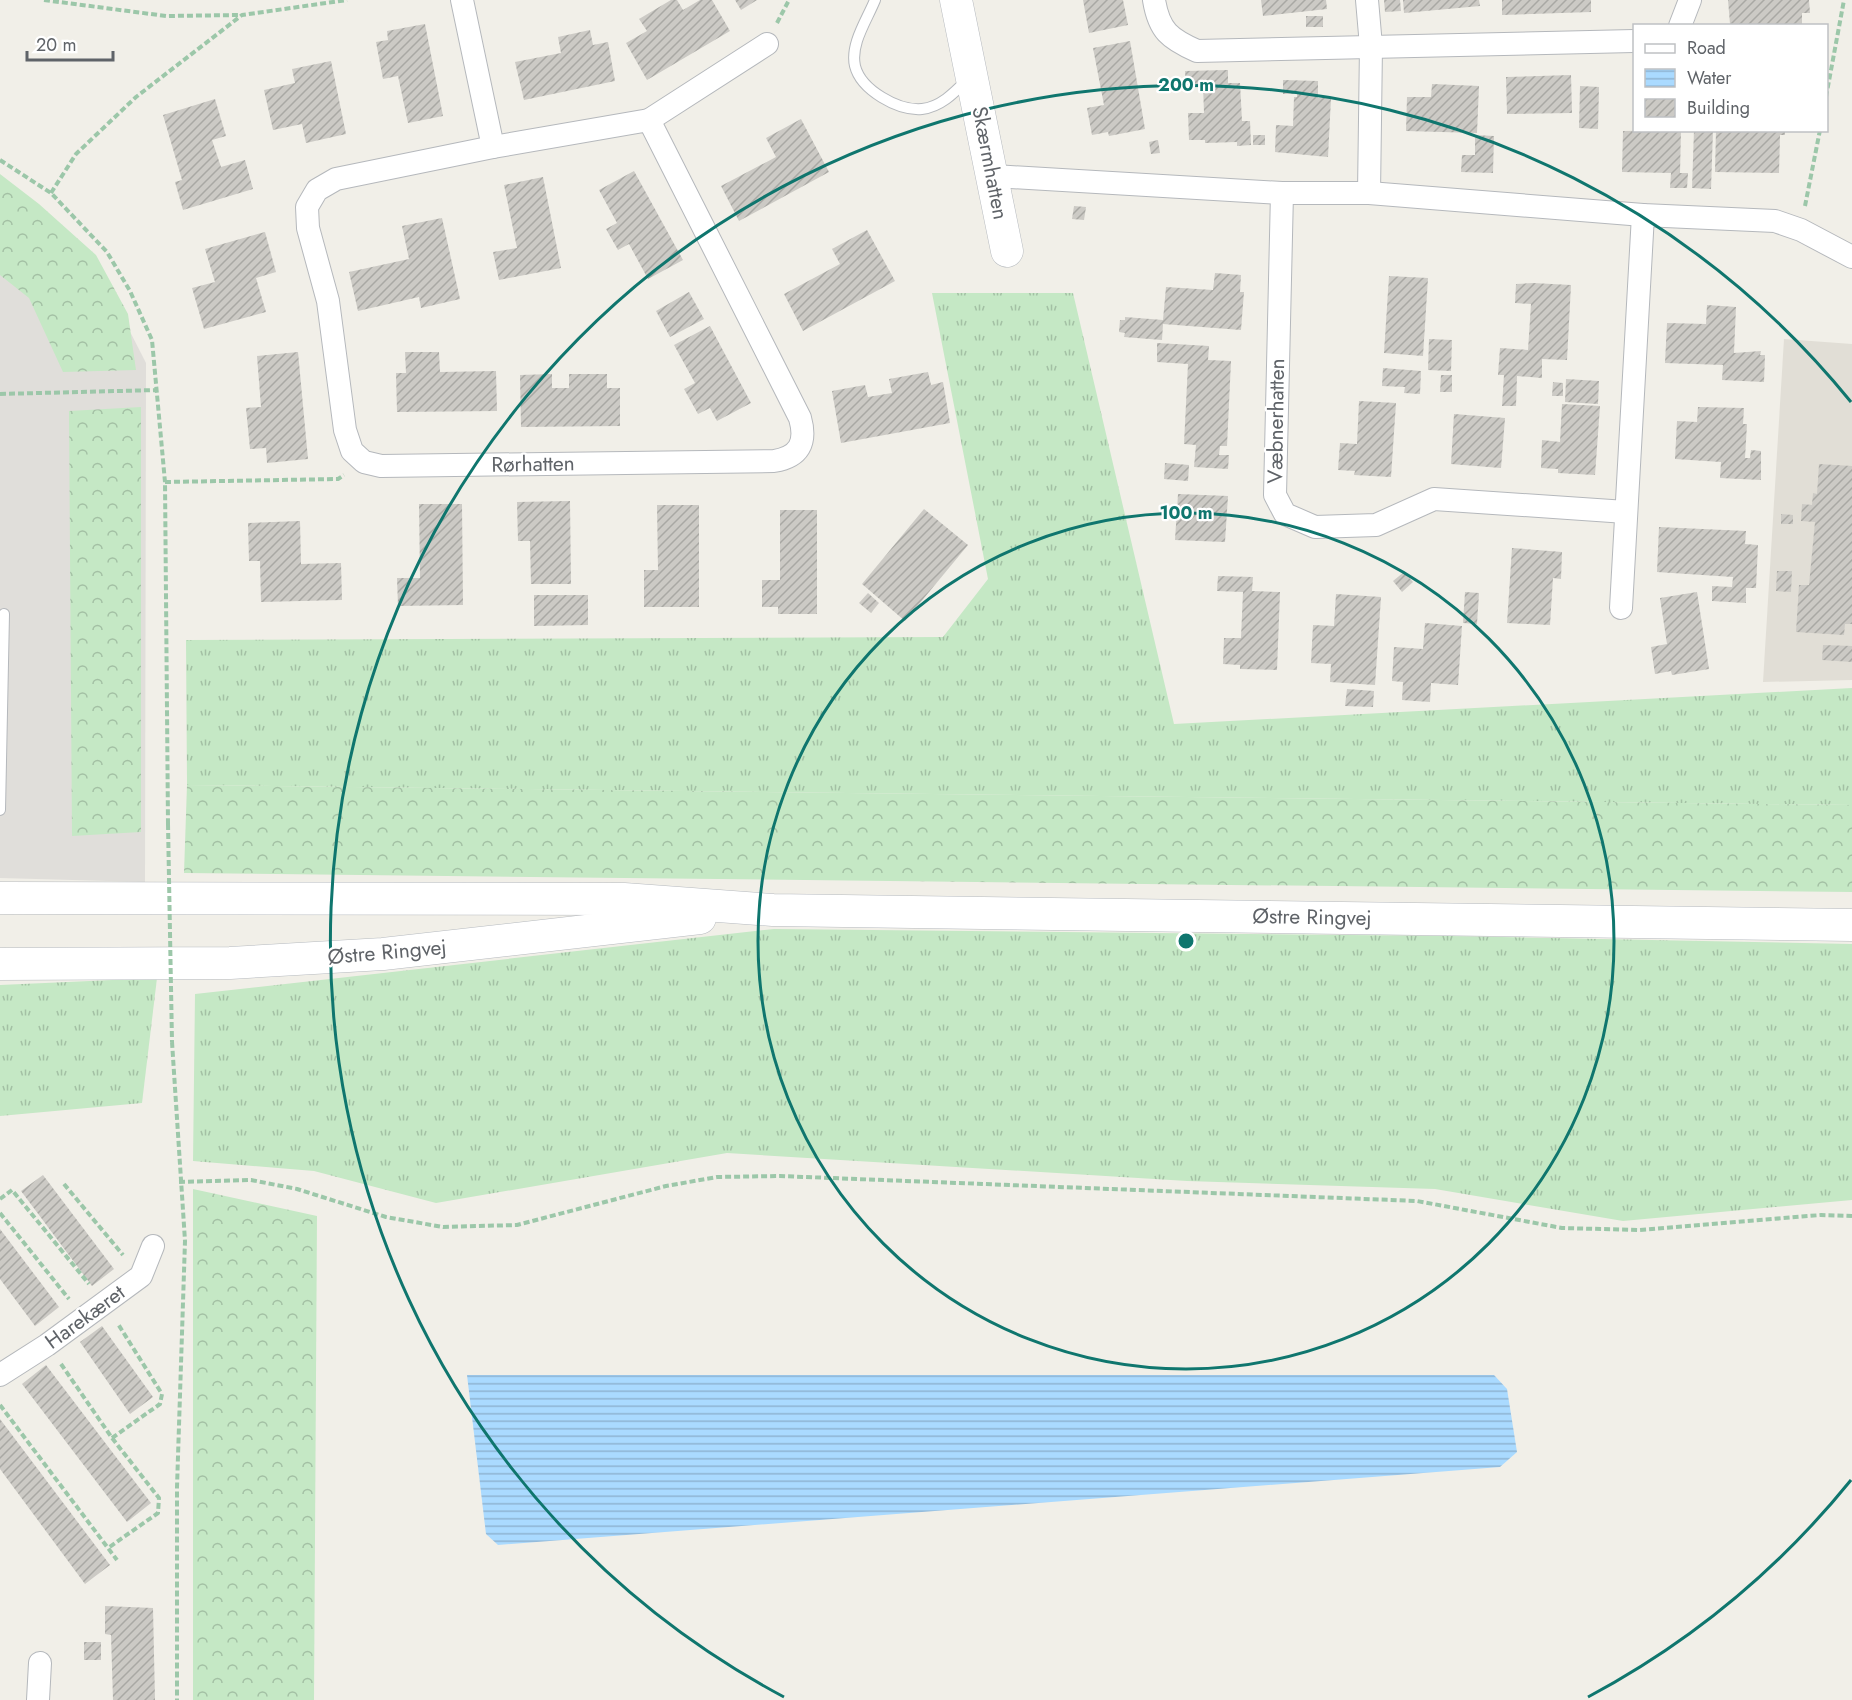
<svg xmlns="http://www.w3.org/2000/svg" width="1852" height="1700" viewBox="0 0 1852 1700" font-family="Jost,sans-serif">
  <defs>
    <pattern id="grass-tufts" width="24" height="20" patternUnits="userSpaceOnUse" patternTransform="scale(1.5)"><rect width="24" height="20" fill="#c5e8c5"/><path d="M3 7l-1-3M5 7V3M7 7l1-3M15 17l-1-3M17 17v-4M19 17l1-3" fill="none" stroke="#a3c0a4"/></pattern>
    <pattern id="forest-crowns" width="20" height="18" patternUnits="userSpaceOnUse" patternTransform="scale(1.5)"><rect width="20" height="18" fill="#c5e8c5"/><path d="M2 6a3 3 0 1 1 6 0M12 15a3 3 0 1 1 6 0" fill="none" stroke="#a3c0a4"/></pattern>
    <pattern id="water-rules" width="6" height="5" patternUnits="userSpaceOnUse" patternTransform="scale(1.5)"><rect width="6" height="5" fill="#aadaff"/><path d="M0 2.5h6" fill="none" stroke="#8eb4d2"/></pattern>
    <pattern id="building-hatch" width="6" height="6" patternUnits="userSpaceOnUse" patternTransform="scale(1.5)"><rect width="6" height="6" fill="#cccac5"/><path d="M-1 1l2-2M0 6l6-6M5 7l2-2" fill="none" stroke="#a9a8a4"/></pattern>
  </defs>
  <rect width="100%" height="100%" fill="#f1efe8"/>
  <path fill="#e0deda" d="M 0,183 L 95,263 L 146,363 L 145,882 L 0,878 Z"/>
  <path fill="#e1ded6" d="M 1784,339 L 1852,344 L 1852,680 L 1763,682 Z"/>
  <g fill="url(#grass-tufts)">
    <path d="M 932,293 L 1073,293 L 1174,724 L 1852,688 L 1852,805 L 187,785 L 186,640 L 943,637 L 988,579 Z"/>
    <path d="M 774,929 L 1451,936 L 1852,944 L 1852,1200 L 1623,1221 L 1435,1189 L 1187,1181 L 727,1153 L 436,1203 L 314,1171 L 193,1161 L 195,994 Z"/>
    <path d="M 157,978 L 142,1103 L 0,1116 L 0,985 Z"/>
  </g>
  <g fill="url(#forest-crowns)">
    <path d="M 0,174 L 39,204 L 96,255 L 128,314 L 136,370 L 63,372 L 29,298 L 0,275 Z"/>
    <path d="M 141,407 L 141,832 L 72,836 L 69,411 Z"/>
    <path d="M 187,785 L 1852,805 L 1852,892 L 184,873 Z"/>
    <path d="M 193,1189 L 317,1216 L 314,1700 L 193,1700 Z"/>
  </g>
  <path fill="url(#water-rules)" d="M 467,1375 L 1494,1375 L 1507,1389 L 1517,1452 L 1500,1467 L 498,1545 L 486,1534 Z"/>
  <g fill="url(#building-hatch)">
    <path d="M 671,0 L 677,0 L 683,10 L 700,0 L 712,0 L 730,31 L 647,80 L 626,43 L 647,31 L 639,19 Z"/>
    <path d="M 735,0 L 757,0 L 741,10 Z"/>
    <path d="M 1083,0 L 1123,0 L 1128,25 L 1089,33 Z"/>
    <path d="M 1261,0 L 1326,0 L 1327,9 L 1263,16 Z"/>
    <path d="M 1384,0 L 1400,0 L 1401,11 L 1385,12 Z"/>
    <path d="M 1403,0 L 1479,0 L 1480,6 L 1404,13 Z"/>
    <path d="M 1502,0 L 1591,0 L 1591,12 L 1502,15 Z"/>
    <path d="M 1728,0 L 1809,0 L 1810,13 L 1802,13 L 1802,26 L 1730,24 Z"/>
    <rect x="1306" y="16" width="17" height="11"/>
    <path d="M 425,24 L 443,116 L 408,123 L 398,76 L 383,79 L 376,42 L 388,40 L 387,31 Z"/>
    <path d="M 590,30 L 593,45 L 608,42 L 615,81 L 524,100 L 515,62 L 561,53 L 558,37 Z"/>
    <path d="M 1130,41 L 1145,129 L 1109,136 L 1108,132 L 1092,135 L 1087,108 L 1104,105 L 1093,48 Z"/>
    <path d="M 331,61 L 346,134 L 306,143 L 302,124 L 273,130 L 264,90 L 295,83 L 292,69 Z"/>
    <path d="M 1228,70 L 1228,83 L 1240,83 L 1242,121 L 1250,121 L 1251,145 L 1237,146 L 1237,142 L 1205,143 L 1205,140 L 1189,140 L 1188,113 L 1204,113 L 1203,85 L 1186,86 L 1185,71 Z"/>
    <path d="M 1571,75 L 1572,113 L 1507,114 L 1506,77 Z"/>
    <path d="M 1283,80 L 1318,81 L 1318,98 L 1331,98 L 1328,157 L 1275,152 L 1276,125 L 1293,126 L 1294,97 L 1297,97 L 1297,94 L 1283,94 Z"/>
    <path d="M 1432,84 L 1479,86 L 1477,133 L 1406,131 L 1407,97 L 1431,97 Z"/>
    <path d="M 1580,86 L 1599,87 L 1598,129 L 1579,128 Z"/>
    <path d="M 215,99 L 226,136 L 212,140 L 221,167 L 245,160 L 253,189 L 183,210 L 175,182 L 182,180 L 163,115 Z"/>
    <path d="M 801,119 L 829,172 L 739,221 L 721,186 L 776,157 L 766,138 Z"/>
    <path d="M 1681,130 L 1680,173 L 1688,173 L 1687,188 L 1670,188 L 1671,173 L 1622,172 L 1623,131 Z"/>
    <path d="M 1694,130 L 1713,130 L 1711,189 L 1692,188 Z"/>
    <path d="M 1716,130 L 1785,130 L 1785,135 L 1780,135 L 1779,173 L 1715,172 Z"/>
    <rect x="1253" y="135" width="12" height="10"/>
    <path d="M 1475,135 L 1494,136 L 1493,173 L 1461,172 L 1462,155 L 1475,155 Z"/>
    <path d="M 1158,140 L 1160,153 L 1151,154 L 1149,142 Z"/>
    <path d="M 634,171 L 683,260 L 648,279 L 629,244 L 618,250 L 606,229 L 617,223 L 599,190 Z"/>
    <path d="M 543,177 L 561,268 L 499,280 L 493,252 L 517,248 L 504,185 Z"/>
    <path d="M 1074,206 L 1086,207 L 1084,220 L 1072,219 Z"/>
    <path d="M 442,218 L 460,299 L 421,308 L 419,297 L 358,311 L 349,272 L 409,259 L 402,226 Z"/>
    <path d="M 867,230 L 895,281 L 803,331 L 784,294 L 840,264 L 832,249 Z"/>
    <path d="M 265,232 L 276,272 L 256,278 L 266,312 L 204,329 L 192,288 L 215,282 L 205,249 Z"/>
    <path d="M 1215,273 L 1241,275 L 1240,292 L 1244,292 L 1241,330 L 1163,324 L 1162,340 L 1124,337 L 1125,333 L 1119,332 L 1120,320 L 1125,320 L 1125,317 L 1163,320 L 1166,287 L 1213,290 Z"/>
    <path d="M 1389,276 L 1428,278 L 1423,356 L 1384,353 Z"/>
    <path d="M 1533,283 L 1571,285 L 1567,360 L 1542,359 L 1542,378 L 1517,376 L 1516,406 L 1502,406 L 1504,375 L 1498,375 L 1500,348 L 1528,350 L 1531,304 L 1515,303 L 1516,284 Z"/>
    <path d="M 689,292 L 704,319 L 670,337 L 656,311 Z"/>
    <path d="M 1707,305 L 1736,307 L 1734,353 L 1761,351 L 1760,355 L 1765,355 L 1764,382 L 1722,380 L 1723,365 L 1665,363 L 1667,323 L 1706,324 Z"/>
    <path d="M 710,326 L 751,403 L 717,421 L 710,408 L 698,414 L 684,389 L 695,383 L 674,345 Z"/>
    <path d="M 1429,339 L 1452,340 L 1451,371 L 1428,370 Z"/>
    <path d="M 1157,343 L 1209,346 L 1208,360 L 1231,361 L 1227,446 L 1220,446 L 1219,455 L 1229,455 L 1228,469 L 1194,467 L 1196,445 L 1184,444 L 1188,364 L 1157,362 Z"/>
    <path d="M 298,352 L 308,459 L 267,463 L 266,448 L 250,449 L 246,408 L 261,407 L 257,356 Z"/>
    <path d="M 405,352 L 439,352 L 440,372 L 496,371 L 497,411 L 397,412 L 396,373 L 406,373 Z"/>
    <path d="M 1383,368 L 1421,371 L 1420,394 L 1404,393 L 1405,387 L 1382,386 Z"/>
    <path d="M 928,372 L 931,385 L 943,382 L 950,423 L 841,443 L 832,391 L 865,385 L 868,397 L 892,393 L 889,379 Z"/>
    <path d="M 552,374 L 552,388 L 569,388 L 569,374 L 607,374 L 607,388 L 620,388 L 620,426 L 521,427 L 520,375 Z"/>
    <path d="M 1441,375 L 1452,375 L 1452,392 L 1440,392 Z"/>
    <path d="M 1566,379 L 1599,381 L 1598,404 L 1565,402 Z"/>
    <path d="M 1553,382 L 1563,383 L 1563,396 L 1552,396 Z"/>
    <path d="M 1359,401 L 1396,403 L 1391,477 L 1354,475 L 1355,471 L 1338,470 L 1340,443 L 1357,444 Z"/>
    <path d="M 1562,404 L 1600,406 L 1595,475 L 1558,473 L 1558,469 L 1541,468 L 1542,440 L 1560,442 Z"/>
    <path d="M 1698,407 L 1744,408 L 1743,424 L 1747,424 L 1745,458 L 1750,458 L 1751,450 L 1761,451 L 1761,480 L 1720,478 L 1721,462 L 1675,459 L 1677,421 L 1697,422 Z"/>
    <path d="M 1454,414 L 1505,418 L 1501,468 L 1451,464 Z"/>
    <path d="M 1165,463 L 1189,465 L 1188,481 L 1164,479 Z"/>
    <path d="M 1819,464 L 1852,466 L 1852,624 L 1845,624 L 1844,635 L 1796,632 L 1799,585 L 1809,585 L 1815,522 L 1801,521 L 1802,504 L 1812,505 L 1813,493 L 1817,494 Z"/>
    <path d="M 1178,494 L 1228,496 L 1225,542 L 1175,540 Z"/>
    <path d="M 570,501 L 571,584 L 531,584 L 530,541 L 518,541 L 517,502 Z"/>
    <path d="M 419,504 L 462,504 L 463,605 L 398,606 L 397,578 L 420,578 Z"/>
    <path d="M 657,505 L 699,505 L 699,607 L 644,607 L 644,570 L 658,570 Z"/>
    <path d="M 924,509 L 968,545 L 905,621 L 862,584 Z"/>
    <path d="M 780,510 L 817,510 L 817,614 L 778,614 L 778,607 L 762,607 L 762,580 L 780,580 Z"/>
    <path d="M 1781,514 L 1793,515 L 1793,524 L 1781,524 Z"/>
    <path d="M 300,521 L 301,564 L 341,563 L 342,600 L 261,602 L 260,561 L 249,561 L 248,523 Z"/>
    <path d="M 1659,527 L 1746,531 L 1745,544 L 1758,545 L 1756,588 L 1746,588 L 1746,603 L 1712,601 L 1712,586 L 1732,587 L 1733,577 L 1657,572 Z"/>
    <path d="M 1512,548 L 1562,552 L 1561,579 L 1553,578 L 1550,625 L 1507,623 Z"/>
    <path d="M 1777,571 L 1792,571 L 1791,592 L 1776,591 Z"/>
    <path d="M 1404,572 L 1413,582 L 1402,592 L 1393,581 Z"/>
    <path d="M 1218,576 L 1253,577 L 1252,591 L 1280,592 L 1277,670 L 1240,669 L 1240,665 L 1223,664 L 1224,638 L 1241,638 L 1243,592 L 1217,591 Z"/>
    <path d="M 1465,592 L 1479,593 L 1477,624 L 1463,623 Z"/>
    <path d="M 1697,592 L 1709,669 L 1672,675 L 1671,671 L 1655,674 L 1651,647 L 1667,644 L 1660,598 Z"/>
    <path d="M 868,593 L 879,603 L 871,613 L 859,603 Z"/>
    <path d="M 1336,594 L 1381,597 L 1375,685 L 1330,682 L 1331,664 L 1311,663 L 1313,625 L 1334,626 Z"/>
    <path d="M 534,595 L 588,595 L 588,625 L 534,626 Z"/>
    <path d="M 1425,623 L 1462,626 L 1458,685 L 1431,683 L 1430,702 L 1402,700 L 1403,682 L 1392,681 L 1394,647 L 1423,649 Z"/>
    <path d="M 1823,645 L 1852,646 L 1852,662 L 1822,660 Z"/>
    <path d="M 1347,689 L 1374,691 L 1373,707 L 1345,706 Z"/>
    <path d="M 43,1175 L 114,1269 L 92,1286 L 21,1191 Z"/>
    <path d="M 0,1229 L 59,1307 L 35,1326 L 0,1279 Z"/>
    <path d="M 102,1326 L 153,1397 L 130,1414 L 80,1342 Z"/>
    <path d="M 46,1365 L 151,1503 L 127,1522 L 22,1384 Z"/>
    <path d="M 0,1419 L 110,1565 L 85,1584 L 0,1469 Z"/>
    <path d="M 105,1606 L 153,1608 L 155,1700 L 113,1700 L 111,1635 L 105,1634 Z"/>
    <rect x="84" y="1642" width="17" height="18"/>
  </g>
  <g fill="none" stroke-linecap="round" stroke-linejoin="round">
    <g stroke="#b5b8bc" stroke-width="12">
      <g id="lane">
        <path d="M 875,0 C 867,20 850,44 855,66 C 861,90 898,111 922,109 C 941,107 955,92 968,79"/>
        <path d="M 0,810 L 4,614"/>
      </g>
    </g>
    <g stroke="#b5b8bc" stroke-width="24">
      <g id="street">
        <path d="M 462,0 L 493,147"/>
        <path d="M 1154,0 C 1159,31 1170,39 1197,51 L 1634,41"/>
        <path d="M 1367,0 L 1371,46 L 1369,193"/>
        <path d="M 1680,26 L 1690,0"/>
        <path d="M 649,120 L 800,418 C 807,443 799,457 774,461 L 381,466 L 364,462 L 352,451 L 345,430 L 328,301 L 308,228 L 307,207 L 317,190 L 336,179 L 493,147 Z"/>
        <path d="M 649,120 L 767,44"/>
        <path d="M 994,176 L 1282,193 L 1369,193 L 1643,215 L 1775,221 L 1801,230 L 1852,257"/>
        <path d="M 1282,193 L 1275,495 L 1285,514 L 1315,527 L 1376,525 L 1434,499 L 1626,512"/>
        <path d="M 1621,608 L 1643,215"/>
        <path d="M 0,1375 L 47,1345 L 141,1276 L 153,1246"/>
        <path d="M 38,1700 L 40,1663"/>
      </g>
    </g>
    <g stroke="#b6babf" stroke-width="33">
      <g id="secondary">
        <path d="M 956,0 L 1007,251"/>
        <path d="M 0,898 L 624,899 L 773,910 L 1852,925"/>
        <path d="M 0,964 L 230,963 L 383,954 L 700,918"/>
      </g>
    </g>
    <g stroke="#9cc7a9" stroke-width="4" stroke-dasharray="6 3" stroke-linecap="butt">
      <path d="M 44,0 L 166,16 L 241,15"/>
      <path d="M 777,23 L 789,0"/>
      <path d="M 1826,97 L 1844,0"/>
      <path d="M 0,160 L 51,193 L 107,252 L 130,291 L 152,340 L 165,482 L 168,824"/>
      <path d="M 51,193 L 76,154 L 136,97 L 242,15 L 347,0"/>
      <path d="M 1805,206 L 1820,130"/>
      <path d="M 0,394 L 158,390"/>
      <path d="M 165,482 L 338,479 L 344,475"/>
      <path d="M 172,1042 L 185,1241 L 177,1487 L 177,1700"/>
      <path d="M 179,1182 L 251,1180 L 297,1189 L 386,1217 L 443,1227 L 517,1225 L 666,1186 L 717,1177 L 780,1176 L 1417,1201 L 1562,1228 L 1639,1230 L 1821,1215 L 1852,1216"/>
      <path d="M 64,1184 L 123,1255"/>
      <path d="M 0,1199 L 12,1190 L 89,1284"/>
      <path d="M 0,1213 L 69,1299"/>
      <path d="M 61,1364 L 112,1438 L 159,1498 L 158,1513 L 108,1548"/>
      <path d="M 0,1405 L 117,1560"/>
      <path d="M 112,1438 L 160,1404 L 162,1394 L 118,1324"/>
    </g>
    <use href="#lane" stroke="#fff" stroke-width="10"/>
    <use href="#street" stroke="#fff" stroke-width="22"/>
    <use href="#secondary" stroke="#fff" stroke-width="32"/>
    <path stroke="#9cc7a9" stroke-width="4" stroke-dasharray="6 3" stroke-linecap="butt" d="M 168,824 L 172,1042"/>
  </g>
  <g fill="none" stroke="#0f766e" stroke-width="3">
    <circle cx="1186" cy="941" r="428"/>
    <path d="M1851 1480A856 856 0 0 1 1588 1697M784 1697A856 856 0 1 1 1851 402"/>
  </g>
  <g text-anchor="middle" dominant-baseline="central" stroke-width="4.5" stroke-linejoin="round" paint-order="stroke">
    <g font-size="21" fill="#5f6368" stroke="#fff">
      <text transform="translate(990 163) rotate(79)">Skærmhatten</text>
      <text transform="translate(1276 421) rotate(-89)">Væbnerhatten</text>
      <text transform="translate(533 464) rotate(-1)">Rørhatten</text>
      <text transform="translate(1312 917) rotate(1)">Østre Ringvej</text>
      <text transform="translate(387 952) rotate(-5)">Østre Ringvej</text>
      <text transform="translate(85 1317) rotate(-36)">Harekæret</text>
    </g>
  </g>
  <circle cx="1186" cy="941" r="9" fill="#0f766e" stroke="#fff" stroke-width="3"/>
  <g font-size="18" text-anchor="middle" font-weight="bold" fill="#0f766e" stroke="#fff" stroke-width="4.5" stroke-linejoin="round" paint-order="stroke">
    <text x="1186" y="91">200 m</text>
    <text x="1186" y="519">100 m</text>
  </g>
  <rect x="1633" y="24" width="195" height="108" fill="#ffffff" stroke="#bfc1c3" stroke-width="1.5"/>
  <rect x="1645" y="44" width="30" height="9" fill="#ffffff" stroke="#bfc1c3" stroke-width="1.5"/>
  <text x="1687" y="54" font-size="18" fill="#5f6368">Road</text>
  <rect x="1645" y="69" width="30" height="18" fill="url(#water-rules)" stroke="#bfc1c3" stroke-width="1.5"/>
  <text x="1687" y="84" font-size="18" fill="#5f6368">Water</text>
  <rect x="1645" y="99" width="30" height="18" fill="url(#building-hatch)" stroke="#bfc1c3" stroke-width="1.5"/>
  <text x="1687" y="114" font-size="18" fill="#5f6368">Building</text>
  <path d="M27 51v9h86v-9" fill="none" stroke="#5f6368" stroke-width="3"/>
  <text x="36" y="51" font-size="18" fill="#5f6368" stroke="#ffffff" stroke-width="4.5" paint-order="stroke">20 m</text>
</svg>
